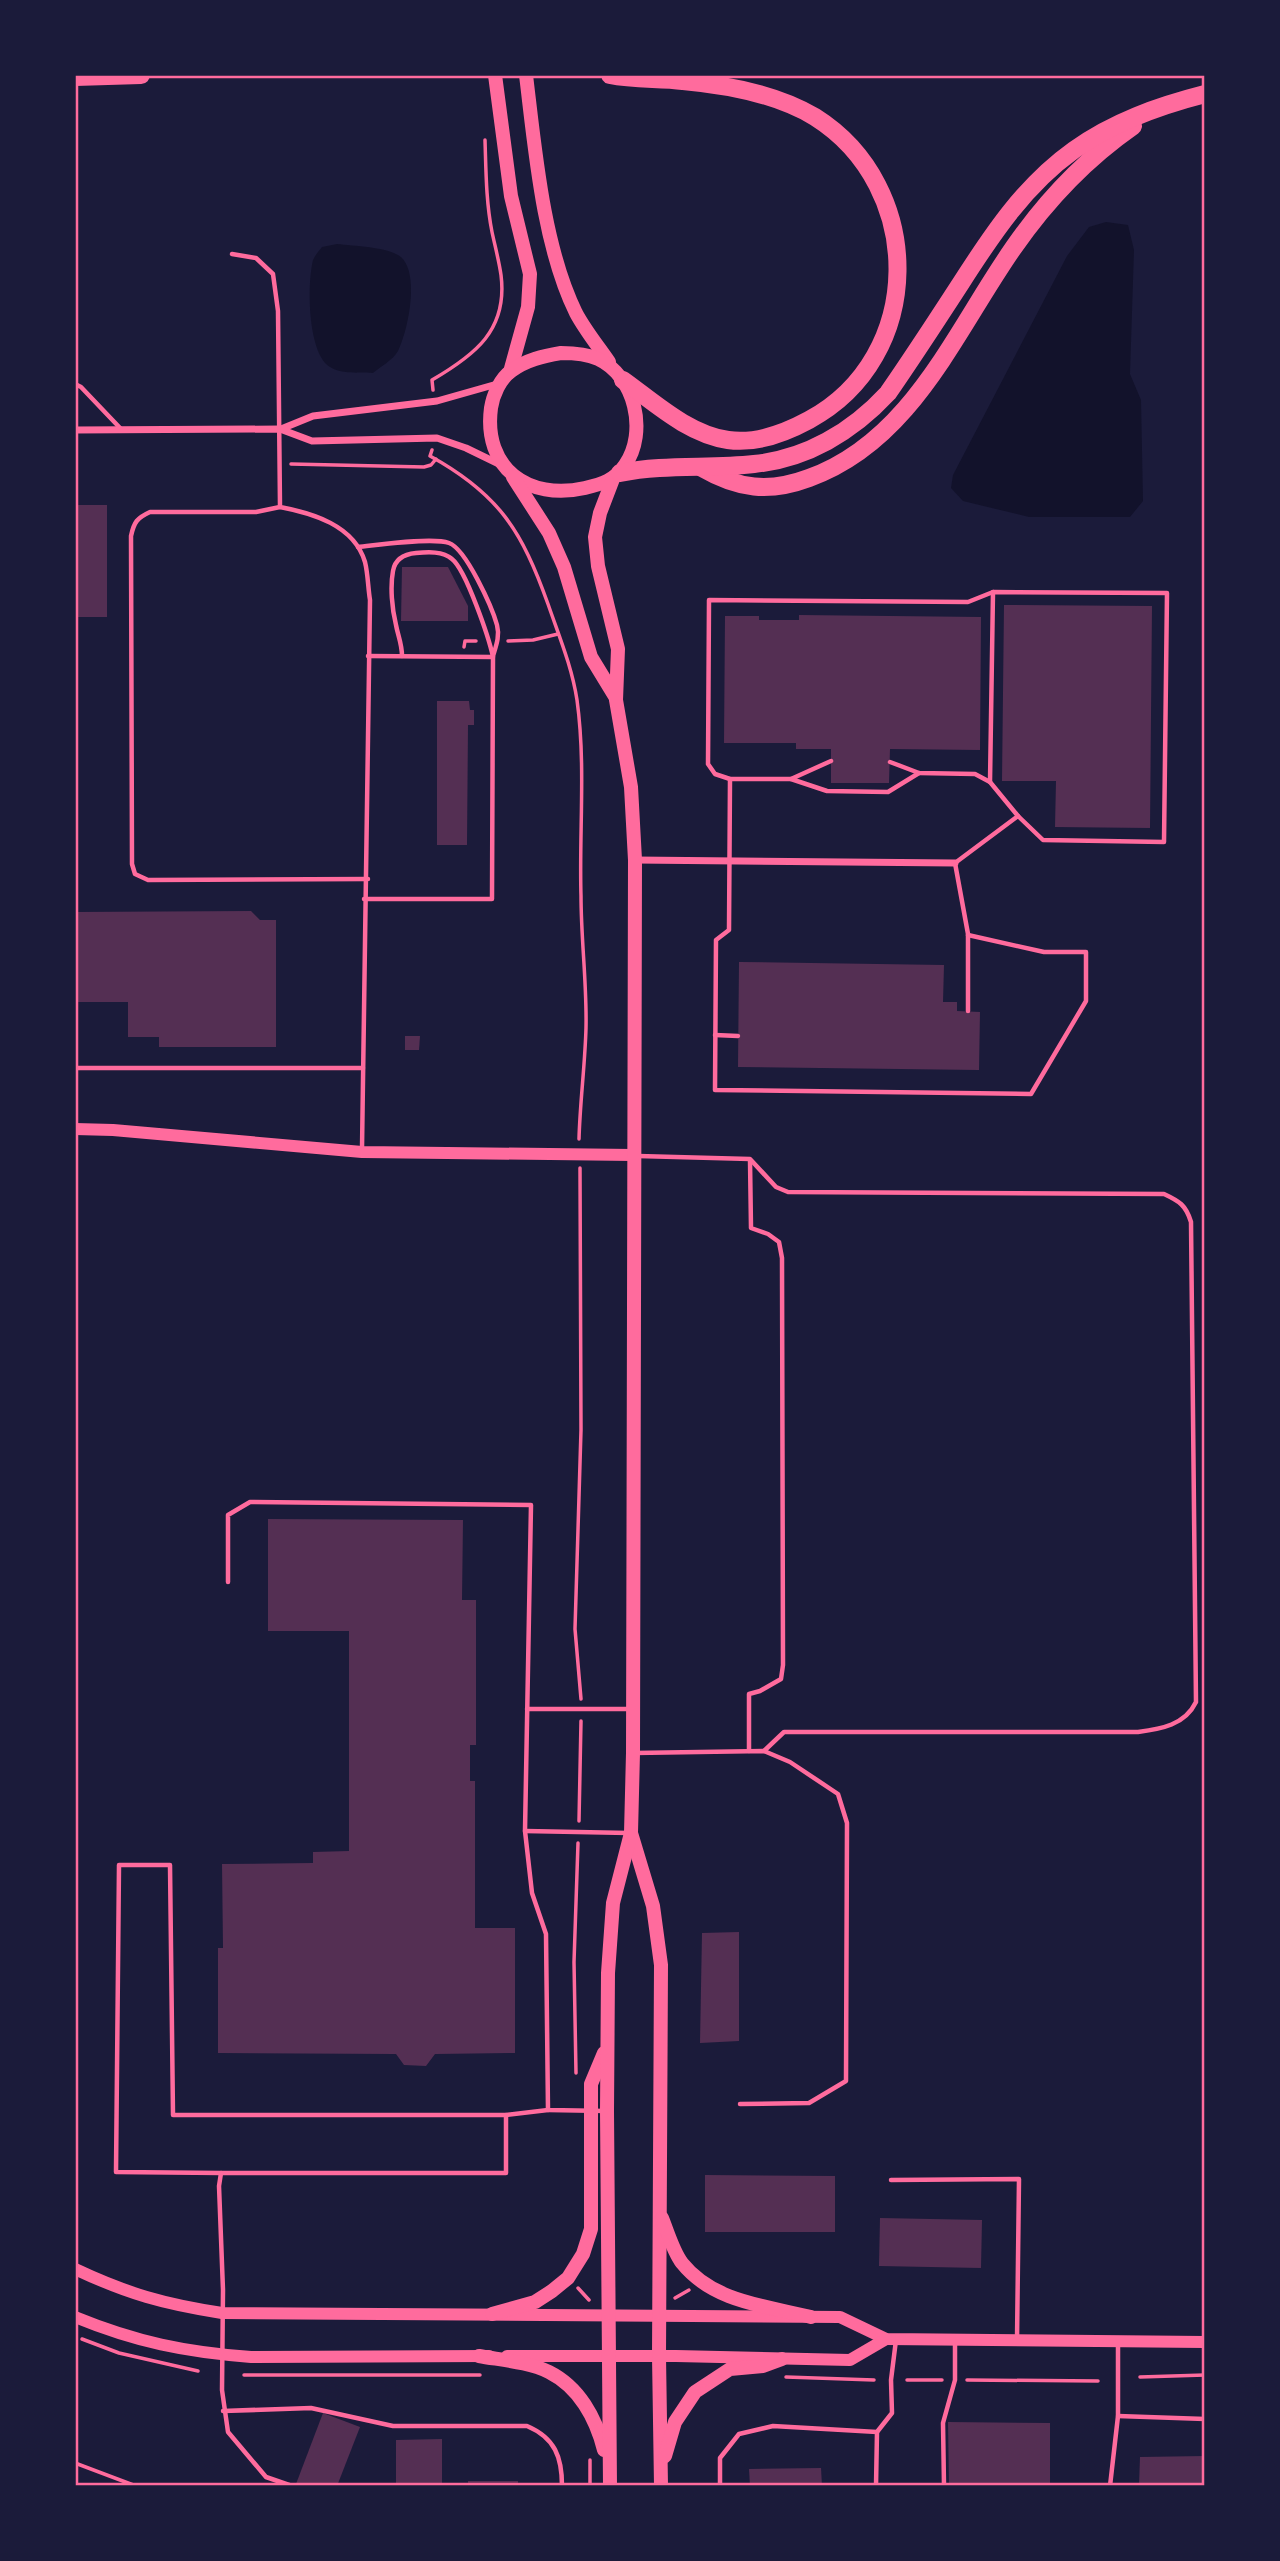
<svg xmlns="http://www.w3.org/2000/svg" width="1280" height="2561" viewBox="0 0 1280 2561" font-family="'Golos Text',sans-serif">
  <rect width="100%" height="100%" fill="#1b1b3a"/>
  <g fill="#12122b">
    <path d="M 1106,222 L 1128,225 L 1134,250 L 1130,374 L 1141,400 L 1143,501 L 1130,517 L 1029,517 L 963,501 L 951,488 L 953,475 L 1067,256 L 1089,227 Z"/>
    <path d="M 337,244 C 354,246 389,247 401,257 C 420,274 408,331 398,351 C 393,360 380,367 373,373 C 358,372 336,375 325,363 C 308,343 307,285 313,260 C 315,255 319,251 322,247 Z"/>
  </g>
  <g fill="#542f53">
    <rect x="75" y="505" width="32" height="112"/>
    <path d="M 402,567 L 448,567 L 468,606 L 468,621 L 401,621 Z"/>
    <path d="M 1004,605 L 1152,606 L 1150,828 L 1055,827 L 1056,781 L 1002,781 Z"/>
    <path d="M 799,615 L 981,617 L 980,750 L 890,749 L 889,783 L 831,783 L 831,749 L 796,749 L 796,743 L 724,743 L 725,616 L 759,616 L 759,620 L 799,620 Z"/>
    <path d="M 437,701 L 469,701 L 470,710 L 474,710 L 474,725 L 468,725 L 467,845 L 437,845 Z"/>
    <path d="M 251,911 L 260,920 L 276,920 L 276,1047 L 159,1047 L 159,1037 L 128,1037 L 128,1002 L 75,1002 L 75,912 Z"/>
    <path d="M 739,962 L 944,965 L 943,1002 L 957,1002 L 957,1011 L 980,1012 L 979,1070 L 738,1067 Z"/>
    <path d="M 405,1036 L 420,1036 L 419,1050 L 405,1050 Z"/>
    <path d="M 268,1519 L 463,1520 L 462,1600 L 476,1600 L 476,1745 L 470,1745 L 470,1781 L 475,1781 L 475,1928 L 515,1928 L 515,2053 L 435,2054 L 426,2066 L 404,2065 L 396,2054 L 218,2053 L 218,1948 L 223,1948 L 222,1864 L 313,1863 L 313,1852 L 349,1851 L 349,1631 L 268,1631 Z"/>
    <path d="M 739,1932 L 739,2041 L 700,2043 L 702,1933 Z"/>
    <path d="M 705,2175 L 835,2176 L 835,2232 L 705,2232 Z"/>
    <path d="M 880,2218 L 982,2220 L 981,2268 L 879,2266 Z"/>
    <path d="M 323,2413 L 360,2427 L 337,2486 L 299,2486 L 296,2484 Z"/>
    <path d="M 948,2422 L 1050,2423 L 1050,2486 L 949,2486 Z"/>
    <path d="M 442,2439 L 442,2486 L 396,2486 L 396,2440 Z"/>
    <path d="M 1205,2456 L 1205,2486 L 1139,2486 L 1140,2457 Z"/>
    <path d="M 821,2468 L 822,2486 L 750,2486 L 749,2469 Z"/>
    <rect x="468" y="2481" width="50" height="5"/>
  </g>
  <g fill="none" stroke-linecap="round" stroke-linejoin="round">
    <g stroke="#ff6b9d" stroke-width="3.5">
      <path d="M 433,390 L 432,380 C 475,355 508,330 501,275 C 499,261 495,246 492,232 C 486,202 486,171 485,140"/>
      <path d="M 432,450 L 430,456 C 499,494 522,531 548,604 C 559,636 572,667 577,700 C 586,765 579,831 581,896 C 581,940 587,984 586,1028 C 585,1065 580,1102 579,1139"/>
      <path d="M 291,464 L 424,467 L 431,465 L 436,459"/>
      <path d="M 508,641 L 533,640 L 558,634"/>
      <path d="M 464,647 L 465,641 L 476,641"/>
      <path d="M 580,1168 L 581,1430 L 575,1629 L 581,1699"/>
      <path d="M 579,1821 L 581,1721"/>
      <path d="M 576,2073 L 574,1962 L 578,1843"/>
      <path d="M 578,2288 L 589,2300"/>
      <path d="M 675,2298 L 689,2290"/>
      <path d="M 82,2339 L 119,2353 L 198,2371"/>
      <path d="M 244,2375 L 480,2375"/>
      <path d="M 786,2377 L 874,2380"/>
      <path d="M 1140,2377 L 1205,2375"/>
      <path d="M 907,2380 L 942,2380"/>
      <path d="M 967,2380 L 1098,2381"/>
      <path d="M 590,2460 L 590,2486"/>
      <path d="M 75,2463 L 136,2486"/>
    </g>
    <g stroke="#ff6b9d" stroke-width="4.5">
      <path d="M 232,254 L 256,258 L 273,274 L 278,311 L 280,507 C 312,513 354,525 365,562 C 368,574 368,588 370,600 L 362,1149"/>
      <path d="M 75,384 L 81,387 L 121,429"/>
      <path d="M 280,507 L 256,512 L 150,512 C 137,518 134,522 131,536 L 132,864 L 135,874 L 148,880 L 368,879"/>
      <path d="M 358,547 C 378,545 432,537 449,543 C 466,549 492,607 497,625 C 500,636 496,646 493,656"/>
      <path d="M 368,656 L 493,657"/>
      <path d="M 890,762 L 919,773 L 975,774 L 990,782 L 1018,816"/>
      <path d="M 919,773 L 888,792 L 827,791 L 791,779 L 730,779 L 715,774 L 708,764 L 709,600 L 968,602 L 993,592"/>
      <path d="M 730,779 L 729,930 L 716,940 L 715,1090 L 1031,1094 L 1086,1001 L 1086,952 L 1044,952 L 968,935"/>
      <path d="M 791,779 L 831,761"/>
      <path d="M 364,899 L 492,899 L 493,657 C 489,638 466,570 452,559 C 443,551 428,552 416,553 C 405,554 395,559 393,571 C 390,587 392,609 396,625 C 398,636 402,644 402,656"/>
      <path d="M 968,1011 L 968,934 L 955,863 L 1018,816 L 1043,840 L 1164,842 L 1167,593 L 993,592 L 990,782"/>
      <path d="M 715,1035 L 738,1036"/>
      <path d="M 75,1068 L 363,1068"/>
      <path d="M 638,1156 L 750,1159 L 776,1187 L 788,1192 L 1164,1194 C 1179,1201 1186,1205 1191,1222 L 1196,1702 C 1185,1725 1161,1729 1138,1732 L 784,1732 L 764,1751"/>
      <path d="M 228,1582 L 228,1515 L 250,1502 L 531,1505 L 525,1831 L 532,1893 L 546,1934 L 548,2110 L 606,2111"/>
      <path d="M 527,1709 L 631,1709"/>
      <path d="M 749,1751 L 749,1694 L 760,1691 L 781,1679 L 783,1665 L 782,1258 L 779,1242 L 768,1234 L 751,1228 L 750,1160"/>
      <path d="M 634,1753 L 764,1751 L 790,1762 L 838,1794 L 847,1823 L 846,2081 L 809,2103 L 740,2104"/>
      <path d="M 525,1831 L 629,1833"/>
      <path d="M 221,2173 L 506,2173 L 506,2115"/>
      <path d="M 891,2180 L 1019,2179 L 1017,2340"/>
      <path d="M 223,2411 L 311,2408 L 393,2426 L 527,2426 C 555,2438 562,2457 562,2486"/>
      <path d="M 1118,2416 L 1205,2419"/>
      <path d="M 292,2486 L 266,2477 L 228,2432 L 222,2390 L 223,2290 L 219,2186 L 221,2173 L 116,2172 L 119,1865 L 170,1865 L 173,2115 L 506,2115 L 548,2110"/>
      <path d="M 720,2486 L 720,2458 L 739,2434 L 773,2426 L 877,2432 L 892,2413 L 891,2380 L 896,2340"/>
      <path d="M 876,2486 L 877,2432"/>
      <path d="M 944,2486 L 943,2423 L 955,2380 L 955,2341"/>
      <path d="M 1110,2486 L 1118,2416 L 1118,2343"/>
    </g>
    <g stroke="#ff6b9d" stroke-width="7">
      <path d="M 281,429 L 313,416 L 437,401 L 497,384"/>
      <path d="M 75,430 L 280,429 L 312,441 L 437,438 L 466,448 L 501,465"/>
      <path d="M 635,860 L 955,863"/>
    </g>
    <g stroke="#ff6b9d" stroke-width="12">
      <path d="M 75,1129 L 113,1130 L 362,1152 L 633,1155"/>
      <path d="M 75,2269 C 128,2294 164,2304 222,2313 L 840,2317 L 886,2339 L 1205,2342"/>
      <path d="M 75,2317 C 136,2342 185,2352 251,2357 L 489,2356"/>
      <path d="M 507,2356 L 676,2356 L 850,2360 L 886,2339"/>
    </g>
    <g stroke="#ff6b9d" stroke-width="14">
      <path d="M 495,75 L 511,196 L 530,274 L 528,307 L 510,372"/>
      <path d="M 526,75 C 535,149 543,246 576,313 C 585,330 598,346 609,362"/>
      <path d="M 561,353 C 573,353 587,354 598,359 C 635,376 648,432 625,465 C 615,480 602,484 585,488 C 528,501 483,468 491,408 C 493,395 500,379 511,371 C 526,360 543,356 561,353 Z"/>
      <path d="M 513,477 L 549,533 L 564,567 L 591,657 L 616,698"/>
      <path d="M 631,1833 L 653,1906 L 661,1965 L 659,2356 L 661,2486"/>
      <path d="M 662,2218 C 668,2233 673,2251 682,2263 C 713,2302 766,2306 811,2317"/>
      <path d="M 492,2314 L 535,2302 L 552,2291 L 568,2278 L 583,2254 L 591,2229 L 591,2084 L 604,2053"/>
      <path d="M 479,2356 C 501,2360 529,2362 549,2372 C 579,2387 596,2418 604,2450"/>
      <path d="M 665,2456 L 675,2422 L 695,2392 L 730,2369 L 763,2366 L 782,2359"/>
      <path d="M 610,2486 L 607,2111 L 608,1973 L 613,1903 L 631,1833 L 633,1753 L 635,860 L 631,787 L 616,700 L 618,649 L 598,566 L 595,537 L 600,513 L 613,479"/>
    </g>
    <g stroke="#ff6b9d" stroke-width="18">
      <path d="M 610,75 C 634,80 659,78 683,81 C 728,85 777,94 815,117 C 926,187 926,357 809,420 C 785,433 755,444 728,440 C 688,434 655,403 623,380"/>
      <path d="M 75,77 L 141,75"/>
      <path d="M 702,468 C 738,489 769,493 809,478 C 912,441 955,331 1014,247 C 1046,201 1087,158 1133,126"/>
      <path d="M 620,473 C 665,464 709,469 754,464 C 806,459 852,432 888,393 C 913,357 937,320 961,283 C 993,233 1025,185 1074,150 C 1113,122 1158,106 1205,94"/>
    </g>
  </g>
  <rect width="1280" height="2561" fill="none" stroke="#1b1b3a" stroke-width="154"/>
  <rect x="77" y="77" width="1126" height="2407" fill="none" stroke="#ff6b9d" stroke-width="2.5"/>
</svg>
